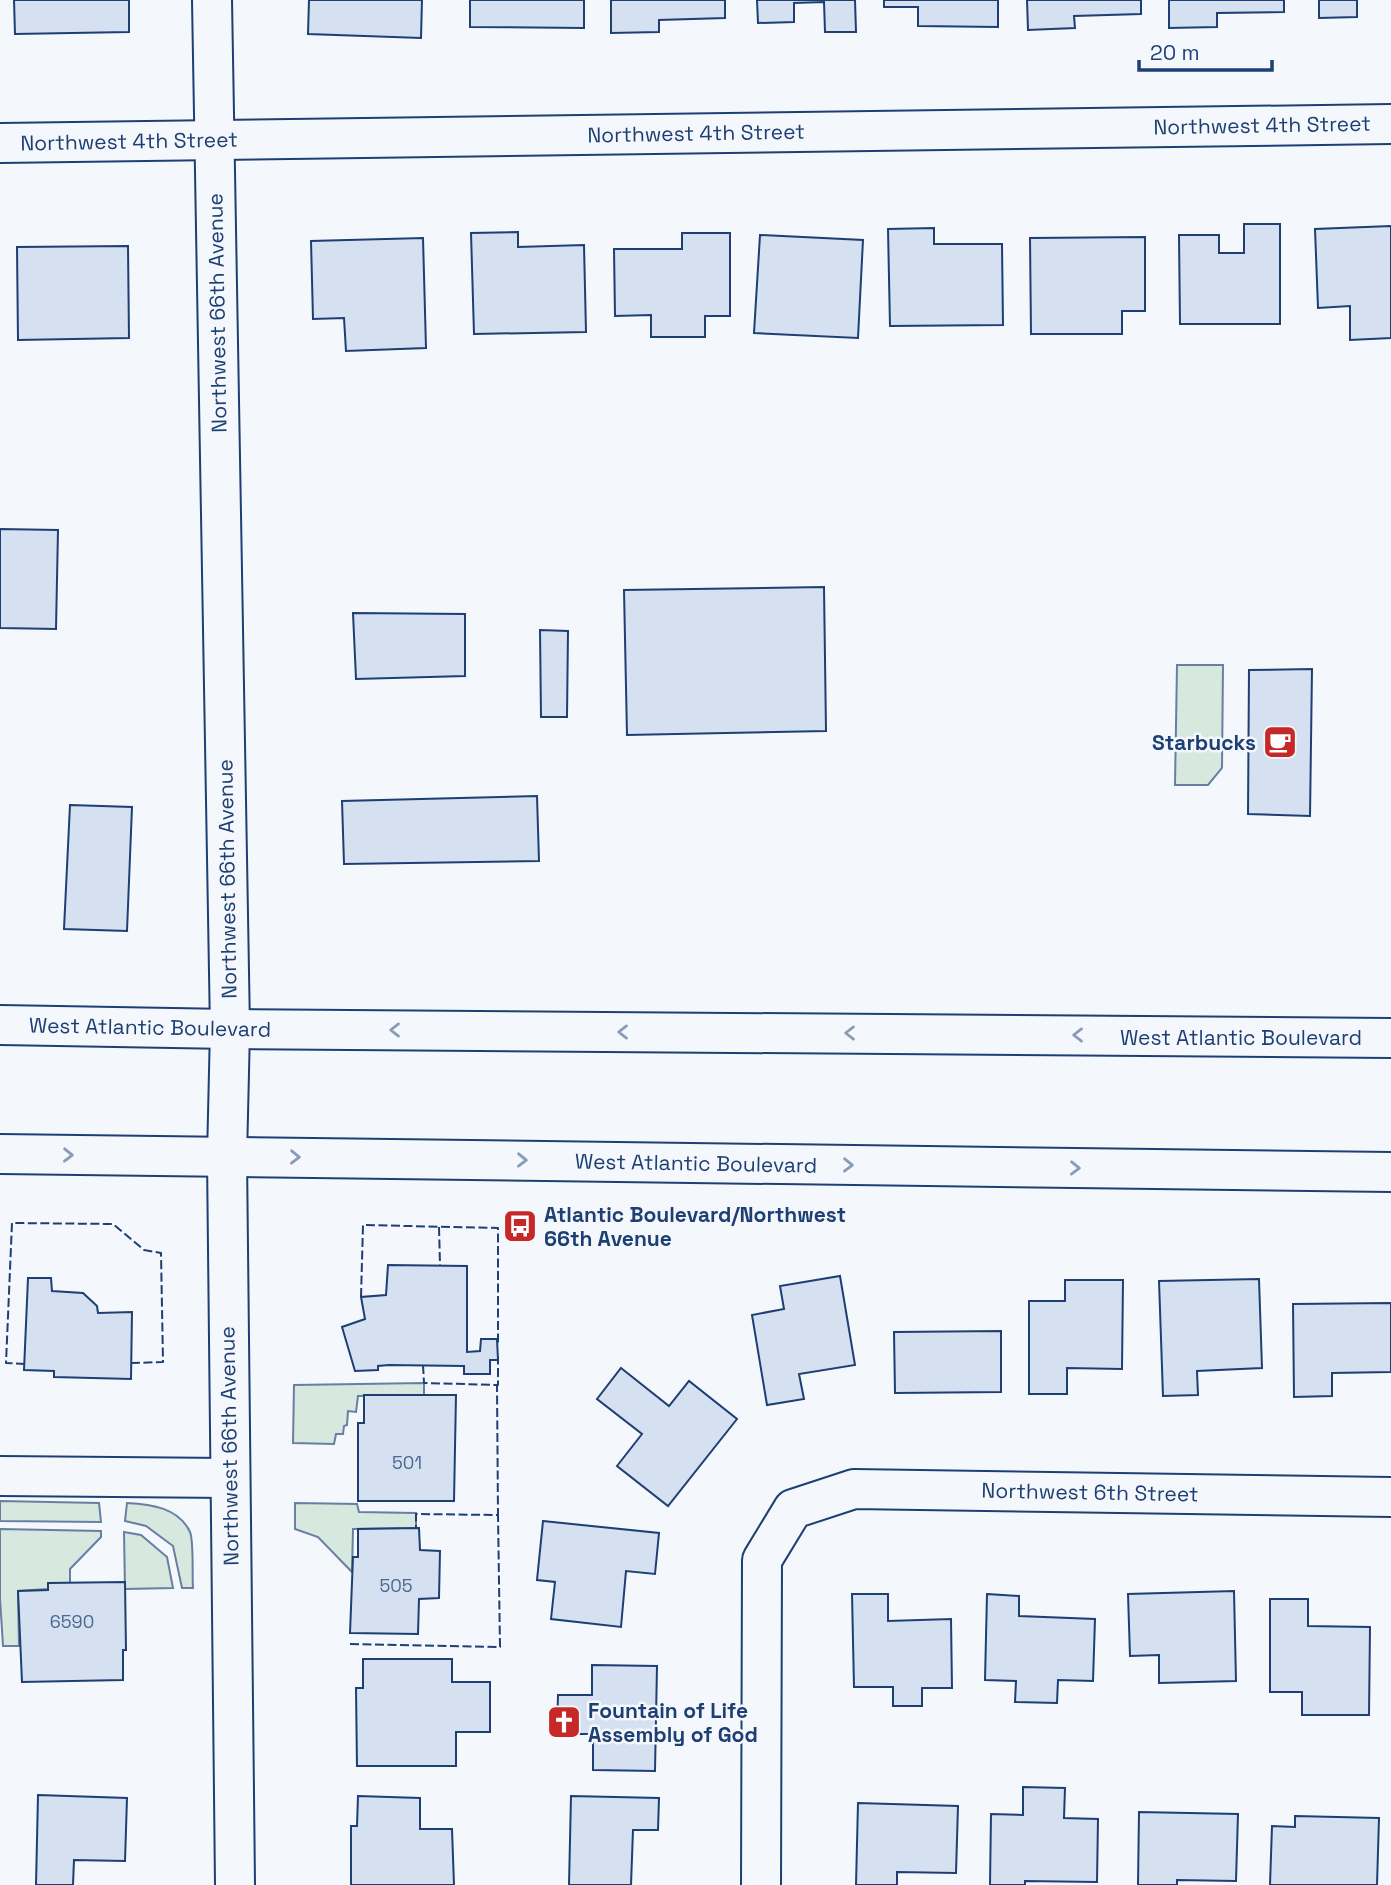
<svg xmlns="http://www.w3.org/2000/svg" width="1391" height="1885" viewBox="0 0 1391 1885" font-family="'Space Grotesk',sans-serif">
  <rect width="100%" height="100%" fill="#f4f7fb"/>
  <g fill="#d7e8df" stroke="#687fa3" stroke-width="2">
    <path d="M 1177,665 L 1223,665 L 1222,768 L 1208,785 L 1175,785 Z"/>
    <path d="M 424,1383 L 424,1395 L 358,1396 L 356,1412 L 348,1411 L 347,1425 L 344,1426 L 343,1434 L 336,1434 L 334,1444 L 293,1443 L 294,1385 Z"/>
    <path d="M 0,1501 L 99,1503 L 101,1522 L 0,1521 Z"/>
    <path d="M 127,1503 C 151,1504 179,1508 190,1532 C 194,1541 192,1577 193,1588 L 182,1588 L 173,1546 L 146,1526 L 125,1521 Z"/>
    <path d="M 295,1503 L 357,1504 L 359,1512 L 416,1513 L 416,1528 L 353,1529 L 352,1572 L 318,1537 L 295,1529 Z"/>
    <path d="M 0,1529 L 101,1531 L 101,1537 L 70,1569 L 70,1583 L 48,1583 L 48,1589 L 18,1591 L 19,1646 L 3,1646 L 0,1598 Z"/>
    <path d="M 124,1532 L 141,1535 L 167,1557 L 173,1588 L 125,1589 Z"/>
  </g>
  <g fill="#d5e0f0" stroke="#1d3f73" stroke-width="2">
    <path d="M 14,0 L 129,0 L 129,32 L 15,34 Z"/>
    <path d="M 309,0 L 422,0 L 421,38 L 308,34 Z"/>
    <path d="M 470,0 L 584,0 L 584,28 L 470,27 Z"/>
    <path d="M 611,0 L 725,0 L 725,18 L 659,20 L 659,32 L 611,33 Z"/>
    <path d="M 757,0 L 855,0 L 856,32 L 825,32 L 824,2 L 794,3 L 794,22 L 758,23 Z"/>
    <path d="M 884,0 L 998,0 L 998,27 L 918,26 L 918,7 L 884,7 Z"/>
    <path d="M 1027,0 L 1141,0 L 1141,14 L 1074,16 L 1075,28 L 1028,30 Z"/>
    <path d="M 1169,0 L 1284,0 L 1284,12 L 1217,13 L 1217,27 L 1169,28 Z"/>
    <path d="M 1319,0 L 1357,0 L 1357,17 L 1319,18 Z"/>
    <path d="M 1244,224 L 1280,224 L 1280,324 L 1180,324 L 1179,235 L 1219,235 L 1219,253 L 1244,253 Z"/>
    <path d="M 1391,226 L 1391,338 L 1350,340 L 1350,306 L 1318,308 L 1315,229 Z"/>
    <path d="M 934,228 L 934,244 L 1002,244 L 1003,325 L 890,326 L 888,229 Z"/>
    <path d="M 518,232 L 518,247 L 584,245 L 586,332 L 474,334 L 471,233 Z"/>
    <path d="M 682,233 L 730,233 L 730,316 L 705,316 L 705,337 L 651,337 L 651,315 L 615,316 L 614,249 L 682,249 Z"/>
    <path d="M 760,235 L 863,240 L 858,338 L 754,333 Z"/>
    <path d="M 1145,237 L 1145,311 L 1122,311 L 1122,334 L 1031,334 L 1030,238 Z"/>
    <path d="M 423,238 L 426,348 L 346,351 L 344,318 L 313,319 L 311,241 Z"/>
    <path d="M 128,246 L 129,338 L 18,340 L 17,247 Z"/>
    <path d="M 0,529 L 58,530 L 56,629 L 0,628 Z"/>
    <path d="M 824,587 L 826,731 L 627,735 L 624,590 Z"/>
    <path d="M 353,613 L 465,614 L 465,676 L 356,679 Z"/>
    <path d="M 540,630 L 568,631 L 567,717 L 541,717 Z"/>
    <path d="M 1312,669 L 1310,816 L 1248,814 L 1249,670 Z"/>
    <path d="M 537,796 L 539,861 L 344,864 L 342,801 Z"/>
    <path d="M 70,805 L 132,807 L 127,931 L 64,929 Z"/>
    <path d="M 388,1265 L 467,1266 L 467,1352 L 480,1351 L 481,1339 L 497,1339 L 498,1360 L 490,1360 L 490,1374 L 464,1374 L 464,1366 L 389,1365 L 378,1366 L 378,1370 L 355,1371 L 342,1327 L 365,1319 L 361,1297 L 386,1295 Z"/>
    <path d="M 840,1276 L 855,1365 L 799,1374 L 804,1399 L 767,1405 L 752,1315 L 784,1309 L 780,1286 Z"/>
    <path d="M 28,1278 L 51,1278 L 52,1291 L 83,1293 L 97,1306 L 98,1313 L 132,1312 L 131,1379 L 54,1377 L 54,1371 L 24,1370 Z"/>
    <path d="M 1259,1279 L 1262,1368 L 1197,1371 L 1198,1395 L 1163,1396 L 1159,1281 Z"/>
    <path d="M 1065,1280 L 1123,1280 L 1122,1369 L 1067,1368 L 1067,1394 L 1029,1394 L 1029,1301 L 1065,1301 Z"/>
    <path d="M 1391,1303 L 1391,1372 L 1332,1373 L 1332,1396 L 1294,1397 L 1293,1304 Z"/>
    <path d="M 1001,1331 L 1001,1392 L 895,1393 L 894,1332 Z"/>
    <path d="M 621,1368 L 669,1406 L 689,1381 L 737,1419 L 668,1506 L 617,1466 L 642,1434 L 597,1399 Z"/>
    <path d="M 364,1395 L 456,1395 L 454,1501 L 358,1501 L 358,1423 L 364,1423 Z"/>
    <path d="M 543,1521 L 659,1533 L 655,1574 L 626,1571 L 621,1627 L 551,1619 L 555,1582 L 537,1580 Z"/>
    <path d="M 419,1528 L 420,1550 L 440,1551 L 439,1598 L 419,1599 L 418,1634 L 350,1633 L 353,1557 L 358,1557 L 358,1529 Z"/>
    <path d="M 125,1582 L 126,1650 L 123,1650 L 123,1680 L 22,1682 L 18,1591 L 48,1590 L 48,1583 Z"/>
    <path d="M 1234,1591 L 1236,1681 L 1159,1683 L 1159,1655 L 1130,1656 L 1128,1594 Z"/>
    <path d="M 852,1594 L 888,1594 L 888,1621 L 951,1619 L 952,1688 L 922,1688 L 922,1706 L 893,1706 L 893,1687 L 854,1687 Z"/>
    <path d="M 987,1594 L 1019,1596 L 1019,1616 L 1095,1619 L 1093,1681 L 1058,1680 L 1057,1703 L 1015,1702 L 1016,1681 L 985,1680 Z"/>
    <path d="M 1270,1599 L 1308,1599 L 1308,1626 L 1370,1627 L 1369,1715 L 1302,1715 L 1302,1692 L 1270,1692 Z"/>
    <path d="M 363,1659 L 452,1659 L 452,1682 L 490,1682 L 490,1732 L 456,1732 L 456,1766 L 357,1766 L 356,1688 L 363,1688 Z"/>
    <path d="M 592,1665 L 657,1666 L 655,1771 L 593,1770 L 593,1734 L 557,1734 L 558,1695 L 592,1695 Z"/>
    <path d="M 1023,1787 L 1065,1788 L 1064,1818 L 1098,1819 L 1097,1882 L 1025,1881 L 1025,1885 L 990,1885 L 991,1814 L 1023,1815 Z"/>
    <path d="M 38,1795 L 127,1798 L 125,1861 L 74,1860 L 73,1885 L 36,1885 Z"/>
    <path d="M 358,1796 L 420,1798 L 420,1829 L 452,1829 L 454,1885 L 351,1885 L 351,1826 L 357,1826 Z"/>
    <path d="M 571,1796 L 659,1798 L 658,1830 L 633,1830 L 631,1885 L 569,1885 Z"/>
    <path d="M 858,1803 L 958,1806 L 956,1873 L 897,1872 L 897,1885 L 856,1885 Z"/>
    <path d="M 1139,1812 L 1238,1814 L 1236,1881 L 1177,1880 L 1177,1885 L 1138,1885 Z"/>
    <path d="M 1295,1816 L 1379,1818 L 1377,1885 L 1270,1885 L 1272,1826 L 1295,1827 Z"/>
  </g>
  <g fill="none" stroke-linecap="round" stroke-linejoin="round">
    <g stroke="#1d3f73" stroke-width="42">
      <g id="street">
        <path d="M 212,0 L 230,1029"/>
        <path d="M 0,143 L 1391,124"/>
        <path d="M 0,1476 L 229,1478"/>
        <path d="M 761,1885 L 762,1560 L 793,1509 L 854,1489 L 1391,1497"/>
      </g>
    </g>
    <g stroke="#1d3f73" stroke-width="42">
      <path id="secondary" d="M 230,1029 L 227,1157 L 235,1885"/>
    </g>
    <g stroke="#1d3f73" stroke-width="42">
      <g id="primary">
        <path d="M 0,1025 L 230,1029 L 1391,1038"/>
        <path d="M 0,1154 L 1391,1172"/>
      </g>
    </g>
    <use href="#street" stroke="#f4f7fb" stroke-width="38"/>
    <use href="#secondary" stroke="#f4f7fb" stroke-width="38"/>
    <use href="#primary" stroke="#f4f7fb" stroke-width="38"/>
    <g stroke="#1d3f73" stroke-width="2" stroke-dasharray="9 3.5" stroke-linecap="butt">
      <path d="M 439,1227 L 440,1265"/>
      <path d="M 361,1297 L 363,1225 L 498,1228 L 498,1343"/>
      <path d="M 25,1364 L 6,1363 L 12,1223 L 113,1224 L 144,1250 L 161,1253 L 163,1362 L 132,1363"/>
      <path d="M 423,1365 L 424,1383 L 498,1385 L 498,1357"/>
      <path d="M 496,1515 L 498,1515 L 497,1385"/>
      <path d="M 350,1644 L 500,1647 L 498,1515 L 416,1514 L 416,1528"/>
    </g>
  </g>
  <defs><path id="oneway-chevron" d="M-2-3.5L2.5 0L-2 3.5" fill="none" stroke-width="1.6" stroke-linecap="round" stroke-linejoin="round" transform="scale(1.75)"/></defs>
  <g stroke="#889bb7">
    <use href="#oneway-chevron" transform="translate(395 1030) rotate(-180)"/>
    <use href="#oneway-chevron" transform="translate(623 1032) rotate(-180)"/>
    <use href="#oneway-chevron" transform="translate(850 1033) rotate(-180)"/>
    <use href="#oneway-chevron" transform="translate(1078 1035) rotate(-180)"/>
    <use href="#oneway-chevron" transform="translate(68 1155) rotate(1)"/>
    <use href="#oneway-chevron" transform="translate(295 1157) rotate(1)"/>
    <use href="#oneway-chevron" transform="translate(522 1160) rotate(1)"/>
    <use href="#oneway-chevron" transform="translate(848 1165) rotate(1)"/>
    <use href="#oneway-chevron" transform="translate(1075 1168) rotate(1)"/>
  </g>
  <defs>
    <g id="cafe-square" transform="scale(1.75)"><rect x="-9" y="-9" width="18" height="18" rx="4" fill="#c62828" stroke="#f4f7fb"/><path d="M-5.5-4.5H6V0H3Q3 3.5 0 3.5H-2.5Q-5.5 3.5-5.5 0ZM3-3.2v2h1.7v-2ZM-6 4.5H4V6H-6Z" fill="#fff"/></g>
    <g id="bus-square" transform="scale(1.75)"><rect x="-9" y="-9" width="18" height="18" rx="4" fill="#c62828" stroke="#f4f7fb"/><path d="M-5-6H5V4H4V6H2V4H-2V6H-4V4H-5ZM-3.5-4V0h7V-4ZM-3.5 1.2v1.5H-2V1.2ZM2 1.2v1.5H3.5V1.2Z" fill="#fff"/></g>
    <g id="church-square" transform="scale(1.75)"><rect x="-9" y="-9" width="18" height="18" rx="4" fill="#c62828" stroke="#f4f7fb"/><path d="M-1.2-6h2.4v3.5h3.3v2.4h-3.3V6h-2.4V-.1h-3.3v-2.4h3.3Z" fill="#fff"/></g>
  </defs>
  <g fill-rule="evenodd">
    <use href="#cafe-square" x="1280" y="742"/>
    <use href="#bus-square" x="520" y="1226"/>
    <use href="#church-square" x="564" y="1722"/>
  </g>
  <g text-anchor="middle" dominant-baseline="central" stroke-width="5" stroke-linejoin="round" paint-order="stroke">
    <g font-size="18" fill="#4b6792">
      <text x="407" y="1462">501</text>
      <text x="396" y="1585">505</text>
      <text x="72" y="1621">6590</text>
    </g>
    <g font-size="21" fill="#1d3f73" stroke="#f4f7fb">
      <text transform="translate(1262 125) rotate(-1)">Northwest 4th Street</text>
      <text transform="translate(696 133) rotate(-1)">Northwest 4th Street</text>
      <text transform="translate(129 141) rotate(-1)">Northwest 4th Street</text>
      <text transform="translate(217 313) rotate(-91)">Northwest 66th Avenue</text>
      <text transform="translate(227 879) rotate(-91)">Northwest 66th Avenue</text>
      <text transform="translate(150 1027) rotate(1)">West Atlantic Boulevard</text>
      <text x="1241" y="1037">West Atlantic Boulevard</text>
      <text transform="translate(696 1163) rotate(1)">West Atlantic Boulevard</text>
      <text transform="translate(229 1446) rotate(-91)">Northwest 66th Avenue</text>
      <text transform="translate(1090 1492) rotate(1)">Northwest 6th Street</text>
    </g>
    <g font-size="21" font-weight="bold" fill="#1d3f73" stroke="#f4f7fb" text-anchor="start">
      <text x="1256" y="742" text-anchor="end">Starbucks</text>
      <text x="544" y="1214">Atlantic Boulevard/Northwest<tspan x="544" dy="24">66th Avenue</tspan></text>
      <text x="588" y="1710">Fountain of Life<tspan x="588" dy="24">Assembly of God</tspan></text>
    </g>
  </g>
  <path d="M1139 60v10h133v-10" fill="none" stroke="#1d3f73" stroke-width="3.5"/>
  <text x="1150" y="60" font-size="21" fill="#1d3f73" stroke="#f4f7fb" stroke-width="5" paint-order="stroke">20 m</text>
</svg>
